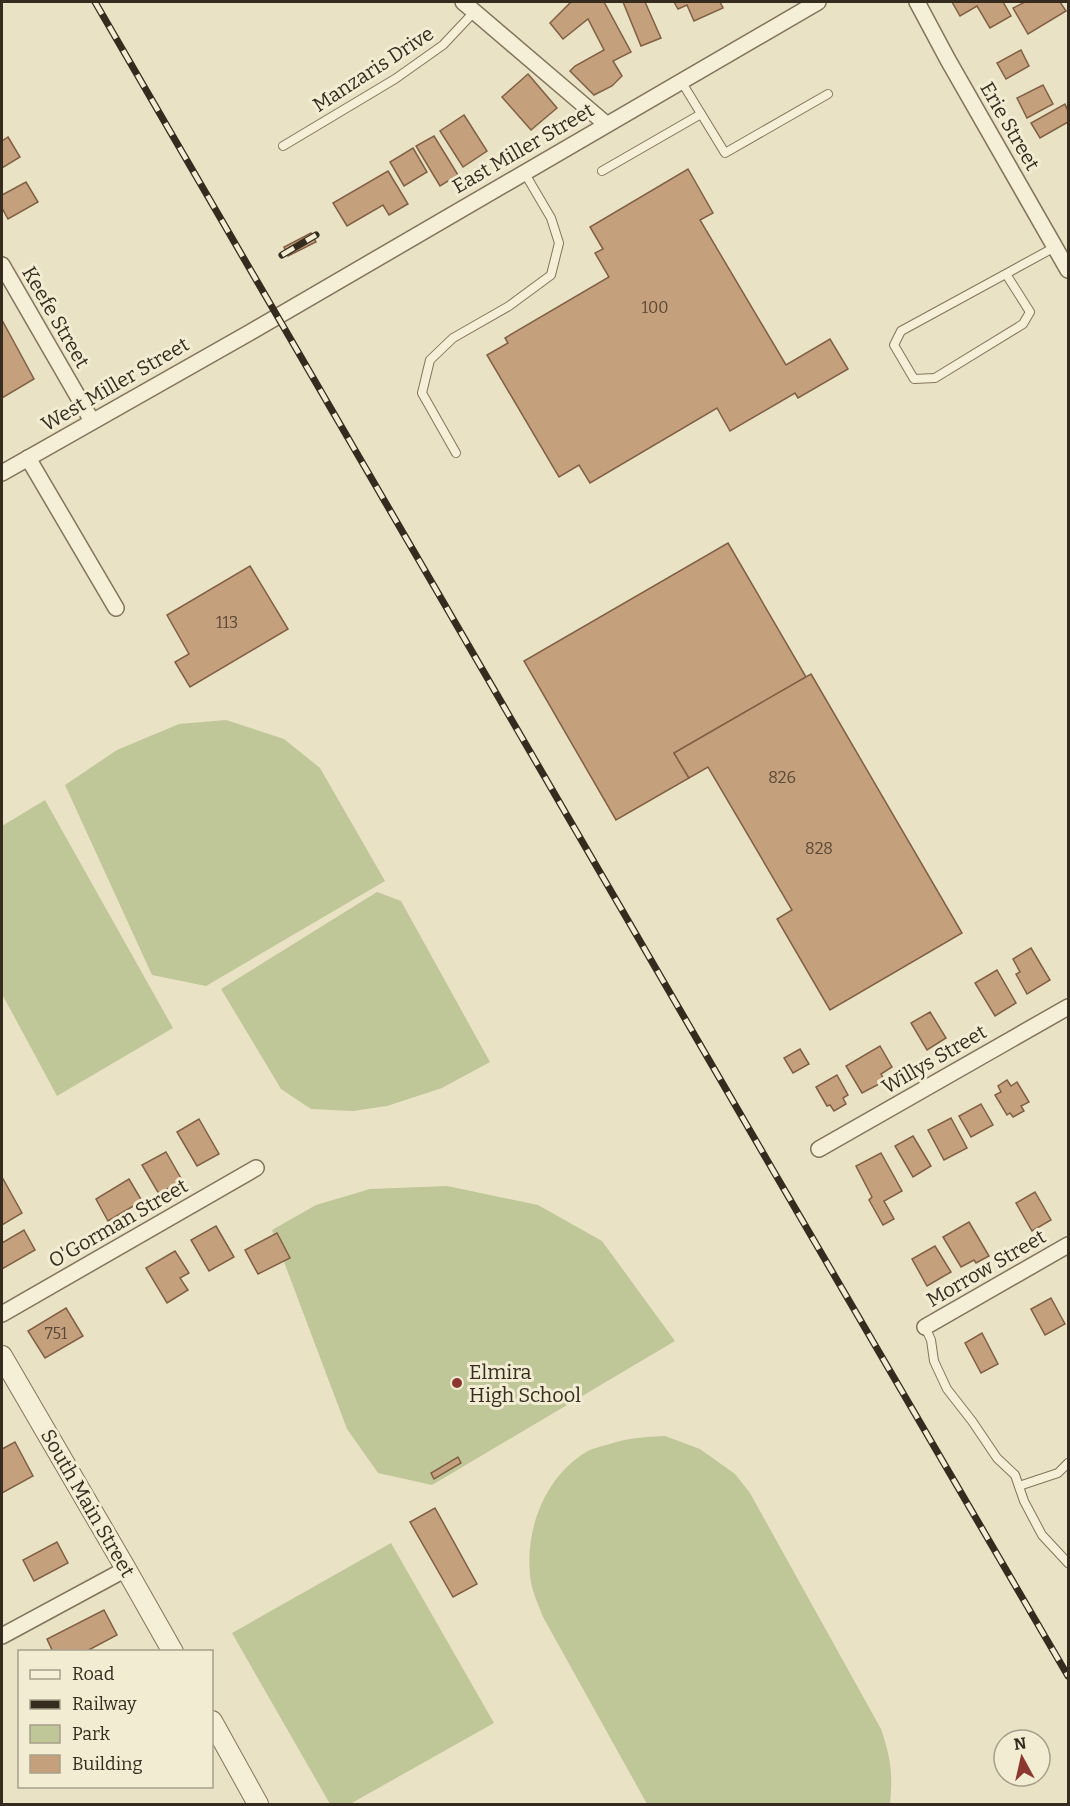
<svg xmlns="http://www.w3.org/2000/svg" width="1070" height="1806" viewBox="0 0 1070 1806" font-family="Bitter,serif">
  <rect width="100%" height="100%" fill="#eae2c4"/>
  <g fill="#bfc799">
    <path d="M 226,720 L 284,739 L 320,768 L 385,881 L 206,986 L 152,975 L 65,785 L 117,750 L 179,724 Z"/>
    <path d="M 45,800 L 173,1028 L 57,1096 L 2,994 L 2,826 Z"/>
    <path d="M 377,892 L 401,901 L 490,1062 L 442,1088 L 387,1106 L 353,1111 L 311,1109 L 281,1089 L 221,989 Z"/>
    <path d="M 447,1186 L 538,1205 L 602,1241 L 675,1341 L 432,1485 L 378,1473 L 347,1429 L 272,1230 L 316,1205 L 370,1189 Z"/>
    <path d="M 665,1436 L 700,1449 L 735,1474 L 750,1493 L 881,1729 C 891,1758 893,1775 890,1804 L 647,1804 L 543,1617 C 539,1606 533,1594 531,1582 C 523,1533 544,1476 588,1451 C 593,1448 600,1447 606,1445 C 628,1438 642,1437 665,1436 Z"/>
    <path d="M 391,1543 L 494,1723 L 350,1804 L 330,1804 L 232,1633 Z"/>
  </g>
  <g fill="#c5a07d" stroke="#806044" stroke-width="1.5">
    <path d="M 571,2 L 604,2 L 631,52 L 613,61 L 622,76 L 612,86 L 594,95 L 570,71 L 575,66 L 604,50 L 588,19 L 563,39 L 550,23 Z"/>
    <path d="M 623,2 L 645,2 L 661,38 L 641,46 Z"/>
    <path d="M 674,2 L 720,2 L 723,8 L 694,21 L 687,5 L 678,9 Z"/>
    <path d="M 952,2 L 1003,2 L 1011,16 L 990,28 L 977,6 L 960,16 Z"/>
    <path d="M 1025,2 L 1060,2 L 1066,11 L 1028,34 L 1013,8 Z"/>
    <path d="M 1021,50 L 1029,66 L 1006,79 L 997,63 Z"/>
    <path d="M 528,74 L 557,108 L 531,130 L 502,97 Z"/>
    <path d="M 1043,85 L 1053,104 L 1027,118 L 1017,98 Z"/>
    <path d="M 1065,104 L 1068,111 L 1068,122 L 1040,138 L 1031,123 Z"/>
    <path d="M 464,115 L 487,151 L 463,167 L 440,131 Z"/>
    <path d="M 434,136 L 458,175 L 440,186 L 416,146 Z"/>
    <path d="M 8,137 L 20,157 L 2,168 L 2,141 Z"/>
    <path d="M 413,148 L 427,172 L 404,186 L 390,162 Z"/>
    <path d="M 688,169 L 713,213 L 700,220 L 786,365 L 830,339 L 848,369 L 798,398 L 795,393 L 730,431 L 717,408 L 590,483 L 579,465 L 559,477 L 487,355 L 508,343 L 505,338 L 609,277 L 595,253 L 603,249 L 590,227 Z"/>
    <path d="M 388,171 L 408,204 L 389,215 L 383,205 L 347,226 L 333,203 Z"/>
    <path d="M 26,182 L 38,202 L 8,219 L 2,208 L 2,195 Z"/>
    <path d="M 311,233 L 316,242 L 288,256 L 284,247 Z"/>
    <path d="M 2,320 L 34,379 L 2,398 Z"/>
    <path d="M 728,543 L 806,677 L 674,753 L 689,778 L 616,820 L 524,661 Z"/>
    <path d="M 250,566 L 288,629 L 190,687 L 175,662 L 189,654 L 167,615 Z"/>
    <path d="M 811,674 L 962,933 L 830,1010 L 777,919 L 792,910 L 708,767 L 689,778 L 674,753 Z"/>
    <path d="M 1031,948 L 1050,980 L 1027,994 L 1016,974 L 1020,972 L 1013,959 Z"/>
    <path d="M 997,970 L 1016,1003 L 995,1016 L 975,983 Z"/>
    <path d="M 930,1012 L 946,1038 L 927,1050 L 911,1023 Z"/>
    <path d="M 880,1046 L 892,1067 L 881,1074 L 885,1081 L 862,1093 L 846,1066 Z"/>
    <path d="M 800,1049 L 809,1064 L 793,1073 L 784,1058 Z"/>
    <path d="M 837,1075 L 848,1095 L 843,1098 L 846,1104 L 834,1111 L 830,1105 L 827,1106 L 816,1087 Z"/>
    <path d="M 1007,1080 L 1011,1086 L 1017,1082 L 1029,1102 L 1021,1106 L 1024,1111 L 1013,1117 L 1010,1113 L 1007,1115 L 995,1095 L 1001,1092 L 998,1086 Z"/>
    <path d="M 981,1104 L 993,1125 L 971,1137 L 959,1116 Z"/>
    <path d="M 951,1118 L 967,1148 L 944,1160 L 928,1130 Z"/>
    <path d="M 199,1119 L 219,1154 L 197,1166 L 177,1132 Z"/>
    <path d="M 913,1136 L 931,1166 L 913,1177 L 895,1146 Z"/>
    <path d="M 166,1152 L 182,1180 L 159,1194 L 142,1165 Z"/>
    <path d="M 881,1153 L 902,1191 L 884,1201 L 894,1219 L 883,1225 L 869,1200 L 872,1197 L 856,1166 Z"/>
    <path d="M 2,1177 L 22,1213 L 2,1225 Z"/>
    <path d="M 129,1179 L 142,1201 L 108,1221 L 96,1199 Z"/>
    <path d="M 1035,1192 L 1051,1220 L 1032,1231 L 1016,1203 Z"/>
    <path d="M 969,1222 L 989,1256 L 976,1263 L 974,1260 L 961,1267 L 943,1237 Z"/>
    <path d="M 216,1226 L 234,1257 L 209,1271 L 191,1240 Z"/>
    <path d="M 24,1230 L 35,1250 L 2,1269 L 2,1243 Z"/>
    <path d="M 277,1233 L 290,1258 L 258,1274 L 245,1250 Z"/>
    <path d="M 935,1246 L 951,1272 L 927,1286 L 912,1259 Z"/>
    <path d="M 175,1251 L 189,1273 L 180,1278 L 188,1290 L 167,1303 L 146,1268 Z"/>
    <path d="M 1051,1298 L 1065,1324 L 1045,1335 L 1031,1309 Z"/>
    <path d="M 66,1308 L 83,1336 L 45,1358 L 28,1331 Z"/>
    <path d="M 982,1333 L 998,1364 L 981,1373 L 965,1343 Z"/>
    <path d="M 15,1442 L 33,1476 L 2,1493 L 2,1449 Z"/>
    <path d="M 458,1457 L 461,1463 L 434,1479 L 431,1473 Z"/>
    <path d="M 435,1508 L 477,1584 L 453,1597 L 410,1522 Z"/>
    <path d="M 57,1542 L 68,1563 L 34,1581 L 23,1560 Z"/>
    <path d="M 104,1610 L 117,1635 L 85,1652 L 53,1652 L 47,1639 Z"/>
  </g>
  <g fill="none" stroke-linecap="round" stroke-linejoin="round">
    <g stroke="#83745c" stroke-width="10">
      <g id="service">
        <path d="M 681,81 L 725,153 L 828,94"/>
        <path d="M 283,146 L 395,79 L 443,45 L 475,11"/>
        <path d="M 602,171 L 701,114"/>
        <path d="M 1006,274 L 1030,312 L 1023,324 L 935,378 L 914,379 L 894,345 L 901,331 L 1055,247"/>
        <path d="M 456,453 L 422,393 L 430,360 L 453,338 L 509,306 L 551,275 L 559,243 L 551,218 L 524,172"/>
        <path d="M 925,1327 L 931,1340 L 934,1361 L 947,1389 L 972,1421 L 997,1458 L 1015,1475 L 1024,1501 L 1042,1535 L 1068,1563"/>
        <path d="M 1019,1486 L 1058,1473 L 1068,1463"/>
      </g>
    </g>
    <g stroke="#83745c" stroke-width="18">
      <g id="minor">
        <path d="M 463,2 L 606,124"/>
        <path d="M 917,2 L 948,60 L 1068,270"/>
        <path d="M 2,265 L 92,421"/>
        <path d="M 28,458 L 116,608"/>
        <path d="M 2,473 L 249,333 L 818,2"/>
        <path d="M 819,1149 L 1068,1007"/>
        <path d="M 2,1314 L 256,1168"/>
        <path d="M 925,1327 L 1068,1245"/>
        <path d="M 2,1636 L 126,1569"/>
      </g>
    </g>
    <g stroke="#83745c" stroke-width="22">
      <g id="tertiary">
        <path d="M 2,1356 L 126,1569 L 173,1652"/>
        <path d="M 212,1721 L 258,1804"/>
      </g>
    </g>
    <use href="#service" stroke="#f6efd7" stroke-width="8"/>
    <use href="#minor" stroke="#f6efd7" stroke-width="15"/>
    <use href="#tertiary" stroke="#f6efd7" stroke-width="20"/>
    <g stroke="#352b1f" stroke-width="7">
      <g id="rail">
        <path d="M 95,2 L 774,1172 L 1068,1676"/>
        <path d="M 282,255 L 316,235"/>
      </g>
    </g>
    <use href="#rail" stroke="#f2ecd3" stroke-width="4.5" stroke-dasharray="14" stroke-linecap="butt"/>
  </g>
  <circle fill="#8d3731" stroke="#f2ecd3" stroke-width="2" cx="457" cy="1383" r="6"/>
  <g text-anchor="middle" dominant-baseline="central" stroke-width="6" stroke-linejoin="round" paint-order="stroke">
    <g font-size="16" fill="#594836">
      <text x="655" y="307">100</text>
      <text x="227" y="622">113</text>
      <text x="782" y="777">826</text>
      <text x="819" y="848">828</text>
      <text x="56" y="1333">751</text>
    </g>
    <g font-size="20" fill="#352b1f" stroke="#f2ecd3">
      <text transform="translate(373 69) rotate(-33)">Manzaris Drive</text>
      <text transform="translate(1010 126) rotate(60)">Erie Street</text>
      <text transform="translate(523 148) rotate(-30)">East Miller Street</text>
      <text transform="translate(56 317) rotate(60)">Keefe Street</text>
      <text transform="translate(115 384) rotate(-30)">West Miller Street</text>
      <text transform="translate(934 1059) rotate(-30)">Willys Street</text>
      <text transform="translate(118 1223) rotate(-30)">O'Gorman Street</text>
      <text transform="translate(986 1268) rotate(-30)">Morrow Street</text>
      <text transform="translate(88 1503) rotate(60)">South Main Street</text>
    </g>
    <g font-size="20" fill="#352b1f" stroke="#f2ecd3" text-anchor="start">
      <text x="469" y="1372">Elmira<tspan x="469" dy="23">High School</tspan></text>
    </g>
  </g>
  <rect width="1070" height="1806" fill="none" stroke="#352b1f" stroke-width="6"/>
  <rect x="18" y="1650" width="195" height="138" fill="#f2ecd3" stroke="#a69f8b" stroke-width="1.5"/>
  <rect x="30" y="1670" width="30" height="9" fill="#f6efd7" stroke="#a69f8b" stroke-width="1.5"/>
  <text x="72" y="1680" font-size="18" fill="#352b1f">Road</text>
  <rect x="30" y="1700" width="30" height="9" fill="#352b1f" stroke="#a69f8b" stroke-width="1.5"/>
  <text x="72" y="1710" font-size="18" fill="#352b1f">Railway</text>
  <rect x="30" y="1725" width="30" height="18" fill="#bfc799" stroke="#a69f8b" stroke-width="1.5"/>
  <text x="72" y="1740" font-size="18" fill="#352b1f">Park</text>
  <rect x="30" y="1755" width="30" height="18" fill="#c5a07d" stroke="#a69f8b" stroke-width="1.5"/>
  <text x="72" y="1770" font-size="18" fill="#352b1f">Building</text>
  <g transform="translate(1022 1758) rotate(352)"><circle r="28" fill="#f2ecd3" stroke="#a69f8b" stroke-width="1.5"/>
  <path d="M0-4.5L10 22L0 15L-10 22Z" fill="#8d3731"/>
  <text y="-9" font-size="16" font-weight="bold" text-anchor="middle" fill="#352b1f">N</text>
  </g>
</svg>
